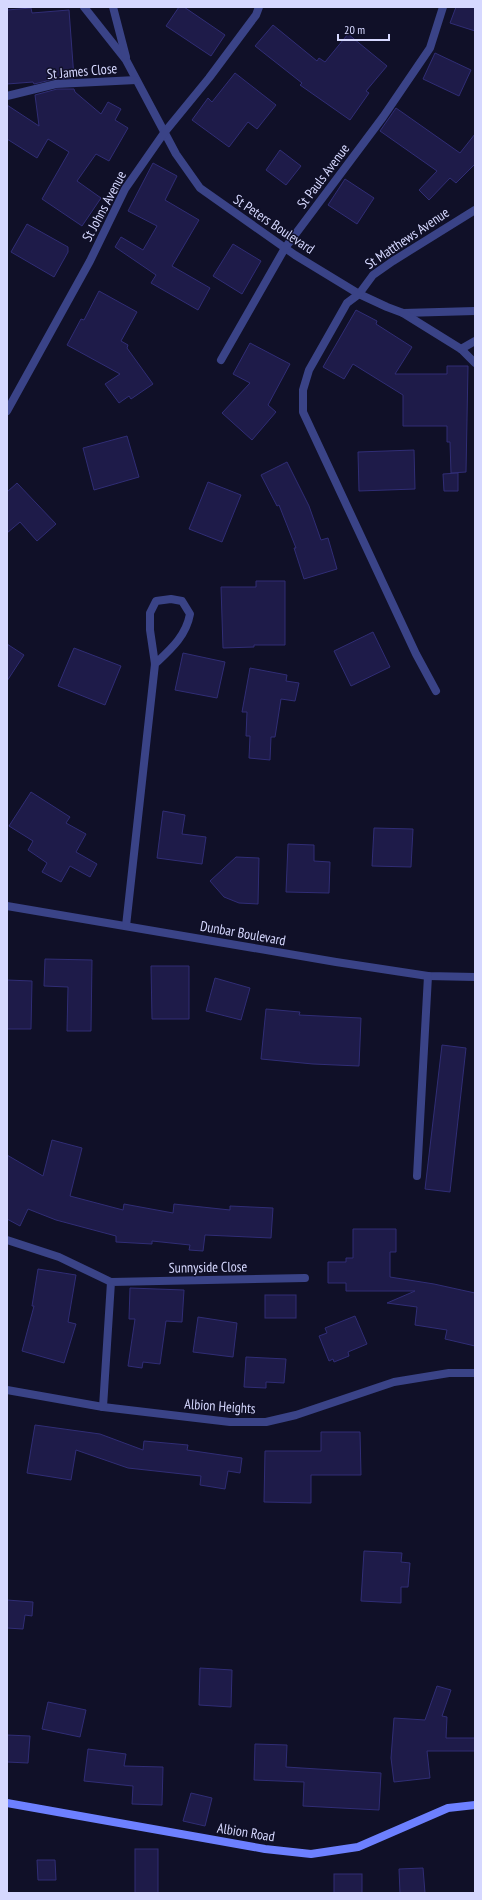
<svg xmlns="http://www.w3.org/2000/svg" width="482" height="1900" viewBox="0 0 482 1900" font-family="'PT Sans Narrow',sans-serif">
  <rect width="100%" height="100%" fill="#101028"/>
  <g fill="#1e1b49" stroke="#302d75">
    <path d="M 179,7 L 184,7 L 225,35 L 211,56 L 166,26 Z"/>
    <path d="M 456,7 L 475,7 L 475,31 L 450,23 Z"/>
    <path d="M 31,8 L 32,13 L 69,10 L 74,78 L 55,79 L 34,84 L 33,82 L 7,84 L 7,10 Z"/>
    <path d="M 273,25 L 317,61 L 319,58 L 325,62 L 348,34 L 387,66 L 366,91 L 369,93 L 350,120 L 300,85 L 302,83 L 255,46 Z"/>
    <path d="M 435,53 L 471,70 L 459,96 L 423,79 Z"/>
    <path d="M 235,73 L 276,105 L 257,129 L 248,122 L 229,147 L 192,120 L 208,98 L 212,102 Z"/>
    <path d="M 57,89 L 74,89 L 75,92 L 101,114 L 108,102 L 121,109 L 115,120 L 128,128 L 109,161 L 96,154 L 77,181 L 101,198 L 82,226 L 42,199 L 69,152 L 48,139 L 37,158 L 7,139 L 7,105 L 39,126 L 35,95 Z"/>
    <path d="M 396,108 L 460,153 L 475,134 L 475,164 L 456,183 L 450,178 L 429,200 L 419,190 L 437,171 L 380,131 Z"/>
    <path d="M 280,150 L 301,166 L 286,185 L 266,170 Z"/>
    <path d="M 153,163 L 177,176 L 165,200 L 199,220 L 172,266 L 210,288 L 198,310 L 151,283 L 156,275 L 115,247 L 121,237 L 143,250 L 157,226 L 128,211 Z"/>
    <path d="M 345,179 L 374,198 L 357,224 L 328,205 Z"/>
    <path d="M 27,224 L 68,247 L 68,252 L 54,277 L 11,252 Z"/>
    <path d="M 233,244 L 261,261 L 242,294 L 213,276 Z"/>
    <path d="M 99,291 L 137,312 L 121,341 L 128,345 L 127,348 L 153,384 L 131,399 L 129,396 L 119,403 L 105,384 L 120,374 L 67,345 L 81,319 L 84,320 Z"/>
    <path d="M 356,310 L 377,321 L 376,324 L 412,347 L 395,374 L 447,374 L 447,366 L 468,366 L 466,472 L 451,473 L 450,442 L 447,442 L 447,426 L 403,426 L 403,395 L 353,364 L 344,379 L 323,367 Z"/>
    <path d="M 250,343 L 290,364 L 268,405 L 276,412 L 252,440 L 222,413 L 250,383 L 233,374 Z"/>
    <path d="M 127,436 L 139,477 L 94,490 L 83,448 Z"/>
    <path d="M 414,450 L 415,489 L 359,491 L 358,452 Z"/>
    <path d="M 287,462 L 309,506 L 321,540 L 328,538 L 337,569 L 304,579 L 294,548 L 296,548 L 279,505 L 277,506 L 261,475 Z"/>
    <path d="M 458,473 L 458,491 L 444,491 L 443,474 Z"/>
    <path d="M 208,482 L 241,495 L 222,542 L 189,529 Z"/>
    <path d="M 17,483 L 56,524 L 37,541 L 20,522 L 7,533 L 7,492 Z"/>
    <path d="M 256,581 L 285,581 L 285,645 L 254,645 L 254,647 L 223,648 L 221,587 L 256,587 Z"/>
    <path d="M 373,632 L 390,667 L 351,686 L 334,651 Z"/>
    <path d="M 7,644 L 24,655 L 7,681 Z"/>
    <path d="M 74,648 L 121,666 L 105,705 L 58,686 Z"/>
    <path d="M 183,653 L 225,662 L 217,698 L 175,690 Z"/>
    <path d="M 250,668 L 287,675 L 286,681 L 299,683 L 295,701 L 281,699 L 275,737 L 271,737 L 270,760 L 249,758 L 250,736 L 246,736 L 247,712 L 242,712 Z"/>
    <path d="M 31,792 L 70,817 L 66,823 L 86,834 L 76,852 L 97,864 L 90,877 L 70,866 L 61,882 L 42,872 L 47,863 L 28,850 L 33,841 L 9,826 Z"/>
    <path d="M 163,811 L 185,815 L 182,834 L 206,837 L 202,864 L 157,858 Z"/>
    <path d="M 374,828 L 413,829 L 411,867 L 372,866 Z"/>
    <path d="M 288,844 L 314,845 L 314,861 L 330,862 L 329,893 L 286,892 Z"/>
    <path d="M 236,857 L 259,858 L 258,904 L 239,903 L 224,897 L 210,881 Z"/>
    <path d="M 45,959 L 92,960 L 91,1031 L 67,1031 L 68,987 L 44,986 Z"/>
    <path d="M 151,966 L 189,966 L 189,1019 L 152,1019 Z"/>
    <path d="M 215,978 L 250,988 L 241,1020 L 206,1011 Z"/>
    <path d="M 7,980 L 32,981 L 31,1029 L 7,1029 Z"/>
    <path d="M 266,1009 L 300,1012 L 299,1015 L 361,1018 L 359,1066 L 313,1064 L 261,1059 Z"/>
    <path d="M 442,1045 L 466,1048 L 450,1192 L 425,1189 Z"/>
    <path d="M 52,1140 L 82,1148 L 70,1196 L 123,1210 L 124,1204 L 173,1213 L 174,1204 L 230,1210 L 230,1206 L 273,1208 L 271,1238 L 205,1235 L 203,1251 L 189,1250 L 190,1245 L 152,1241 L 152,1244 L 116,1242 L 116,1236 L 56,1220 L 28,1209 L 20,1226 L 7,1219 L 7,1155 L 43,1176 Z"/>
    <path d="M 353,1229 L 396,1229 L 396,1252 L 390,1252 L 390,1277 L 434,1284 L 475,1293 L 475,1346 L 445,1339 L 447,1330 L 415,1325 L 417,1307 L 387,1303 L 415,1291 L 346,1291 L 346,1283 L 328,1283 L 328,1262 L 346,1262 L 346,1258 L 353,1258 Z"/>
    <path d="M 38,1269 L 76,1275 L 68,1322 L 76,1324 L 64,1363 L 22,1351 L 34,1306 L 32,1306 Z"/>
    <path d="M 130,1288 L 184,1290 L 182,1322 L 166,1321 L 160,1364 L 143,1362 L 142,1368 L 128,1366 L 135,1319 L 129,1319 Z"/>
    <rect x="265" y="1295" width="31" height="23"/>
    <path d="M 355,1316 L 367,1344 L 348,1352 L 349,1356 L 334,1362 L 333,1359 L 329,1361 L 319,1336 L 327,1333 L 325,1328 Z"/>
    <path d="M 198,1317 L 237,1323 L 233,1357 L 193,1352 Z"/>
    <path d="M 246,1357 L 286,1359 L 284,1383 L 266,1382 L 266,1388 L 244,1387 Z"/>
    <path d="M 35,1425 L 100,1434 L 143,1450 L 144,1441 L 188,1445 L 187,1450 L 242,1458 L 240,1473 L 228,1471 L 225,1489 L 200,1485 L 201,1476 L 128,1468 L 76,1450 L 71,1480 L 27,1473 Z"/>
    <path d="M 321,1432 L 360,1432 L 361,1475 L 311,1475 L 311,1503 L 264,1502 L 265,1451 L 321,1451 Z"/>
    <path d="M 364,1551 L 402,1553 L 401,1562 L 410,1563 L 408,1587 L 401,1587 L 401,1603 L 361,1601 Z"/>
    <path d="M 7,1600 L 33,1602 L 32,1616 L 25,1615 L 23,1629 L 7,1628 Z"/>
    <path d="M 200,1668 L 232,1670 L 231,1707 L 199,1705 Z"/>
    <path d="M 437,1686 L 451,1690 L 442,1716 L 447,1717 L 446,1738 L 475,1738 L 475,1751 L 427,1751 L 430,1778 L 394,1782 L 391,1758 L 394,1718 L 425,1720 Z"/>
    <path d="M 48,1702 L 86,1710 L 80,1737 L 42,1729 Z"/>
    <path d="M 7,1735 L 30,1736 L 28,1763 L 7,1762 Z"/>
    <path d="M 255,1744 L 287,1745 L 286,1767 L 381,1773 L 379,1810 L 303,1806 L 304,1782 L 254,1780 Z"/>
    <path d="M 88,1749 L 126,1754 L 124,1766 L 163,1767 L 162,1805 L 132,1804 L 133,1786 L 84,1781 Z"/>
    <path d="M 191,1793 L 212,1798 L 205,1826 L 183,1821 Z"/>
    <rect x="135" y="1849" width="23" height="44"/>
    <path d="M 37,1860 L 55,1860 L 56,1880 L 38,1880 Z"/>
    <path d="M 423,1868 L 425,1893 L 400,1893 L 399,1869 Z"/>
    <rect x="334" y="1874" width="28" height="19"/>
  </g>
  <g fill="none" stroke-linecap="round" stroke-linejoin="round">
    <g stroke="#3a4387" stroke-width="8">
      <path d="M 84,7 L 126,60 L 176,154 L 200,188 L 295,255 L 359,294 L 387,307 L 403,313 L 475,311"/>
      <path d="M 113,7 L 126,57"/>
      <path d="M 7,96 L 56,84 L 136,80"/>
      <path d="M 403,313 L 461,349 L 475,363"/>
      <path d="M 461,349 L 475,341"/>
      <path d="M 221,360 L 285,248 L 383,117 L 430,48 L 443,7"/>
      <path d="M 7,411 L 90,261 L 125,189 L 164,133 L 209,78 L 256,15 L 259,7"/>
      <path d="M 436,691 L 416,654 L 303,412 L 303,390 L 309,370 L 347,303 L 359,294 L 373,275 L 393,261 L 475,210"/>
      <path d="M 7,906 L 336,962 L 428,976 L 475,977"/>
      <path d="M 126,926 L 155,664 L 150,630 L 150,613 L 156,601 L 171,599 L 182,601 L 190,614 C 186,636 171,649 155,664"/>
      <path d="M 417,1176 L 428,976"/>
      <path d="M 7,1240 L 59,1257 L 111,1282"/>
      <path d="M 7,1390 L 103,1407 L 230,1422 L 266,1422 L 296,1415 L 394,1382 L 449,1373 L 475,1373"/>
      <path d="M 103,1407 L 111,1282 L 305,1278"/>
    </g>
    <path stroke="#6d80ff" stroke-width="8" d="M 7,1803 L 265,1849 L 311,1854 L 358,1847 L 448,1808 L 475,1805"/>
  </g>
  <g text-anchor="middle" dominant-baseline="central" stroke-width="3" stroke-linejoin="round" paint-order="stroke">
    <g font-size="14" fill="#d6d8ff" stroke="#101028">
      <text transform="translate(82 71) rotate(-5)">St James Close</text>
      <text transform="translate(323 176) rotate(-53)">St Pauls Avenue</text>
      <text transform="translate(104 206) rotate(-62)">St Johns Avenue</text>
      <text transform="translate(274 224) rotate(34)">St Peters Boulevard</text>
      <text transform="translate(407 238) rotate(-34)">St Matthews Avenue</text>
      <text transform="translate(243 933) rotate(10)">Dunbar Boulevard</text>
      <text transform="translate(208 1267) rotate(-1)">Sunnyside Close</text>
      <text transform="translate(220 1406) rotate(4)">Albion Heights</text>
      <text transform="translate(246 1832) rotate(9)">Albion Road</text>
    </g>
  </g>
  <rect width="482" height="1900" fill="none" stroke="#d6d8ff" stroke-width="16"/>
  <path d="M338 34v6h51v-6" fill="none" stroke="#d6d8ff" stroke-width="2"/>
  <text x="344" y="34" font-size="12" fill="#d6d8ff" stroke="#101028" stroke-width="3" paint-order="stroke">20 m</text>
</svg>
